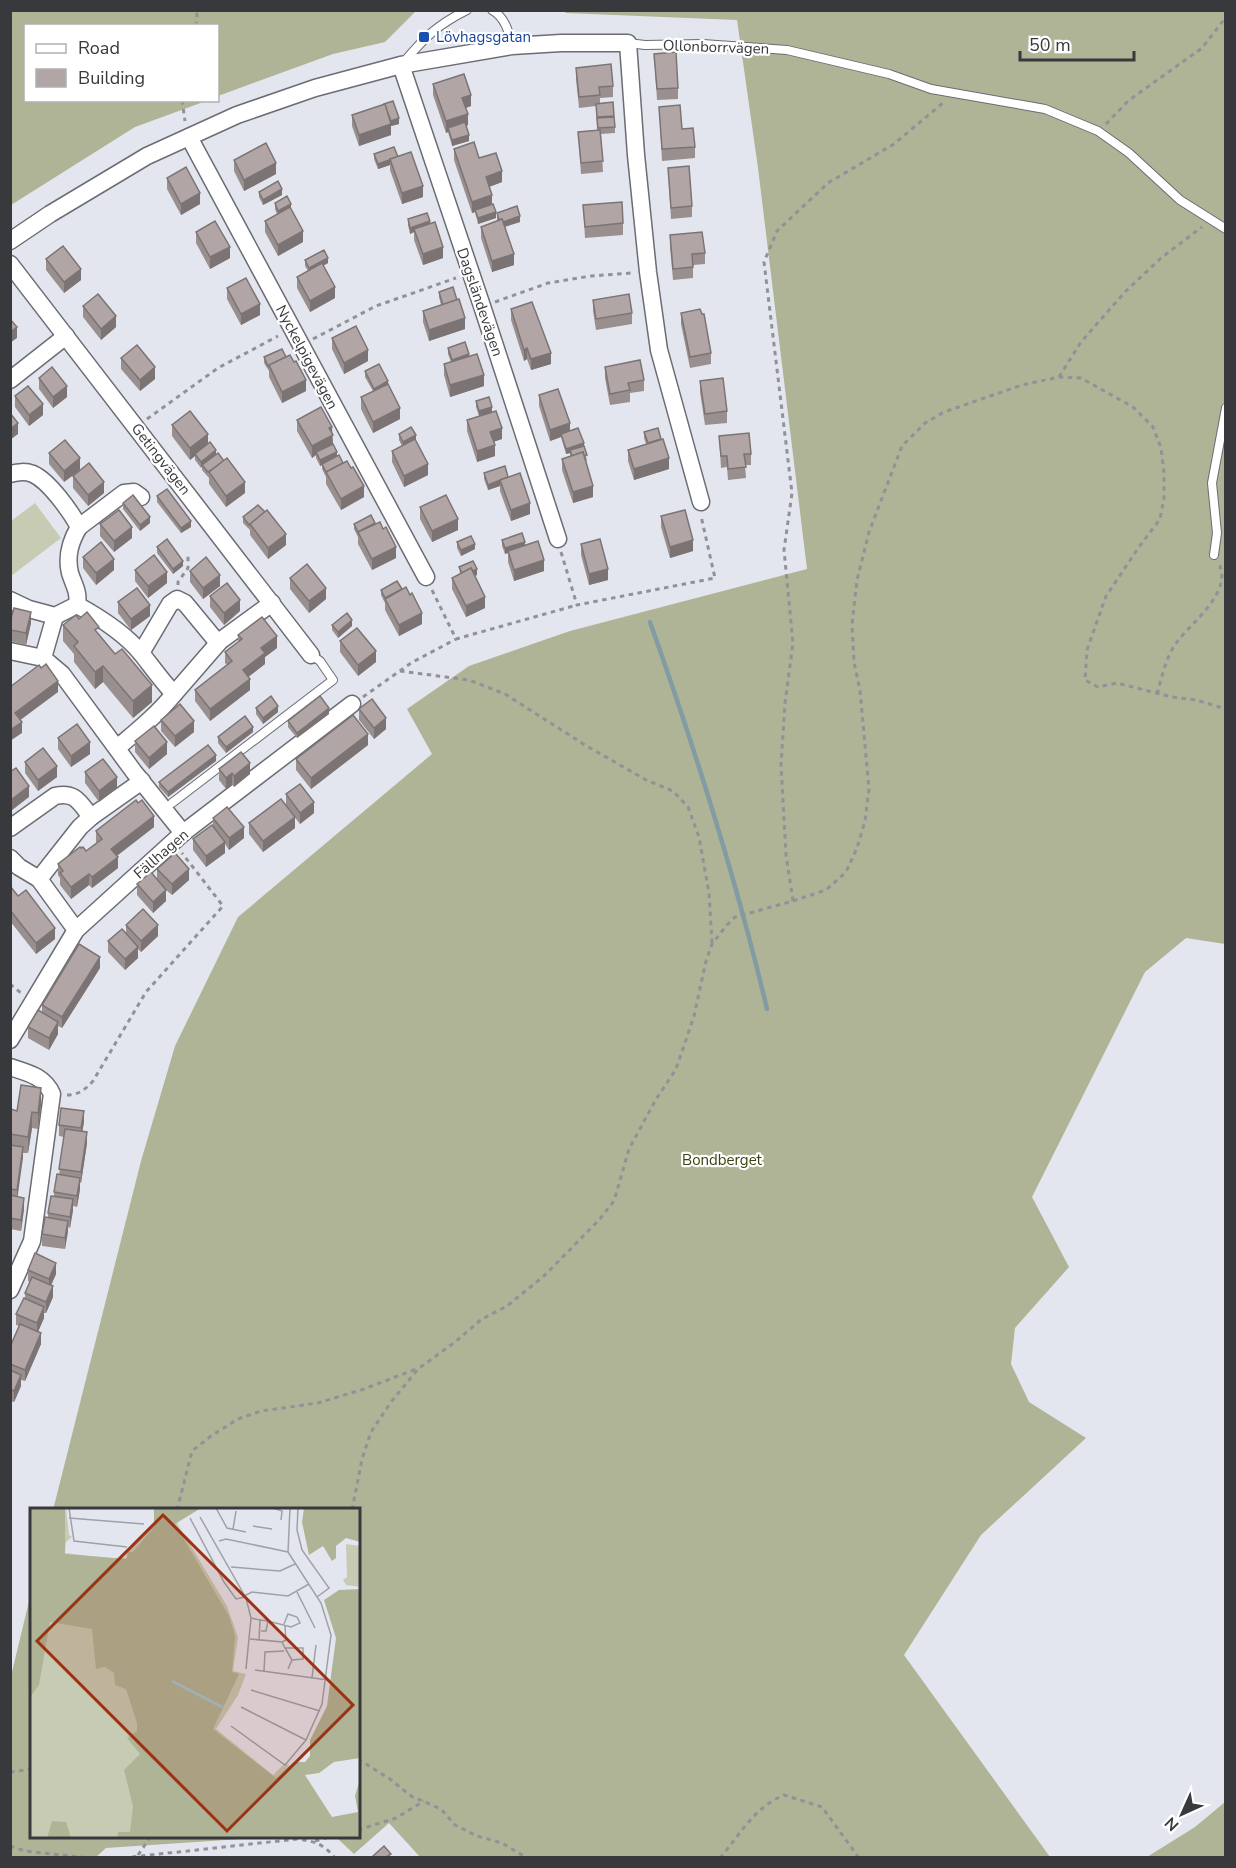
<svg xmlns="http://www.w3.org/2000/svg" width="1236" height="1868" viewBox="0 0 1236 1868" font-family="'Nunito Sans',sans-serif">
  <rect width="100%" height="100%" fill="#e4e6ef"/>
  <path fill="#c7cbb3" d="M 35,503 L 61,538 L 11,576 L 11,521 Z"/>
  <g fill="#aeb495">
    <path d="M 11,10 L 416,10 L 416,11 L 385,42 L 333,54 L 218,96 L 218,26 L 26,26 L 26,100 L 206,101 L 135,127 L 11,205 Z"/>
    <path d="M 564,11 L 1225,11 L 1225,944 L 1186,938 L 1145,972 L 1032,1197 L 1069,1267 L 1015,1328 L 1011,1364 L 1029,1402 L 1086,1438 L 981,1535 L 904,1655 L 1050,1857 L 420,1857 L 389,1823 L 354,1854 L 336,1837 L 358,1836 L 358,1510 L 53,1510 L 141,1161 L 175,1046 L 238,917 L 432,754 L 407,709 L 469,666 L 570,631 L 807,569 L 758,168 L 737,20 L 566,13 Z"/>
    <path d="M 31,1593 L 32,1836 L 270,1837 L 106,1848 L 96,1857 L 11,1857 L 11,1676 Z"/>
    <path d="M 1225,1802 L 1225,1857 L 1147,1857 L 1195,1827 Z"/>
  </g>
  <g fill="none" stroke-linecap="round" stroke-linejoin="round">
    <path stroke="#829ca3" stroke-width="4.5" d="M 650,622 C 695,749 736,878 767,1009"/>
    <g stroke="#6b6c74" stroke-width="10">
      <g id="lane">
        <path d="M 492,10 C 505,17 509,32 512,46"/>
        <path d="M 628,43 L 645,45 L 703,44 L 787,50 L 889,74 L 931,89 L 1045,109 L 1098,131 L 1129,153 L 1180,200 L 1226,229"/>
        <path d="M 403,63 C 425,37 437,25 467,10"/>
        <path d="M 1214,555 L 1217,533 L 1212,483 L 1226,408"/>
        <path d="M 172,803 L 333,680 L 320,661 L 311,655"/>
      </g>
    </g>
    <g stroke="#6b6c74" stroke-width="19">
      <g id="street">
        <path d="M 401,65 L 482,306 L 558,539"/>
        <path d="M 189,137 L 426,577"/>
        <path d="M 10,241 L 50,214 L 147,156 L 237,115 L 315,88 L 401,65 L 512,46 L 561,43 L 628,43 L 636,155 L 648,272 L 659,350 L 701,502"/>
        <path d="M 10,264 L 311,655"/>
        <path d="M 10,380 L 66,336"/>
        <path d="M 10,474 C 19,472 25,471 33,474 C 49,481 71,512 79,527"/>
        <path d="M 10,600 L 29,609 L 55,616 L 77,605 C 79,591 74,586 70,573 C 66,556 70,542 79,527 L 124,493 L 134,492 L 141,497"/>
        <path d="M 77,605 C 99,617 125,634 141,653 C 152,667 162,681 174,694 L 220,641 L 272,603"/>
        <path d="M 55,616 L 43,658 L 62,674 L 134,772 L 183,833"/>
        <path d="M 10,651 L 43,658"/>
        <path d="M 141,653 L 170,604 L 177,599 L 185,603 L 218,643"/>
        <path d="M 117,748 C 137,731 157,715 174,694"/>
        <path d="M 10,828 L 55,796 C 75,791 80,803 91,817"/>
        <path d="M 10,858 L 19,867 L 39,879"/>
        <path d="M 76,930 L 39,879 L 80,827 L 91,817 L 142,781"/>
        <path d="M 10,1040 L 76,930 L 183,833 L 352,704"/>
        <path d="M 10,1067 C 28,1073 44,1076 52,1094 L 32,1241 L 10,1290"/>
      </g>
    </g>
    <g stroke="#909298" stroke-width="3" stroke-dasharray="4.5 4.5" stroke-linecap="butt">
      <path d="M 196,26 L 197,15 L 196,10"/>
      <path d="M 182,100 L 185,121"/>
      <path d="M 1106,124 L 1128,101 L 1202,48 L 1226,17"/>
      <path d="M 495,302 L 548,283 L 591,276 L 632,273"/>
      <path d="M 313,339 L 376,306 L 456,278"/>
      <path d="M 1059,377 L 1081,342 L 1125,292 L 1161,258 L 1202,227"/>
      <path d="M 147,419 L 218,368 L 278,336"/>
      <path d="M 561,552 L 577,605 L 715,578 L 701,516"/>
      <path d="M 178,585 L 178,582 L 188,568 L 188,556"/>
      <path d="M 432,590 L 456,639 L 577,605"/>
      <path d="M 400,671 L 469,680 L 505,694 L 585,745 L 646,780 L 673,791 L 688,807 L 699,837 L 709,893 L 712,943"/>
      <path d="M 1157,694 C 1162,677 1166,656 1177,642 C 1191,623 1233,592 1219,564"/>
      <path d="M 363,697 L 411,663 L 456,639"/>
      <path d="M 793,901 L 786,855 L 781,765 L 785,703 L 793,643 L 784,550 L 792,493 L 764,262 L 777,231 L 828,183 L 894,144 L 944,102"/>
      <path d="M 10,984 L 21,993"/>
      <path d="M 67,1095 C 78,1095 85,1090 93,1081 L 146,992 L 223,906 L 182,853"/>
      <path d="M 177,1510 L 192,1451 L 211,1436 L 238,1419 L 261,1411 L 318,1403 L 364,1389 L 416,1369"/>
      <path d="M 352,1510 L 362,1459 L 371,1432 L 391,1402 L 418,1369 L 455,1342 L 482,1319 L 507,1306 L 544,1276 L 599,1220 L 614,1201 L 629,1149 L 655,1101 L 676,1069 L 694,1016 L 706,961 L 712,944 L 727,925 L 735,917 L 793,901 L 826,890 L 846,872 L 857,848 L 865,821 L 869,789 L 860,690 L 854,662 L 852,624 L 857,580 L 869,532 L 902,446 L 925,423 L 944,412 L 1022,385 L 1059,377 L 1081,378 L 1133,407 L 1153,427 L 1161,448 L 1164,473 L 1164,498 L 1160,519 L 1139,547 L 1106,596 L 1087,650 L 1085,680 L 1098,687 L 1117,683 L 1172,697 L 1196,700 L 1226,709"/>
      <path d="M 358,1759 L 390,1779 L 411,1796 L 441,1809 L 455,1825 L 477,1836 L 502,1843 L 527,1858"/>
      <path d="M 10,1772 L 32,1769"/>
      <path d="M 358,1830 L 396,1818 L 424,1801"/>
      <path d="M 315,1841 L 333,1836"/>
      <path d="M 10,1846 L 25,1851 L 89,1858"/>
      <path d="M 138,1855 L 151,1836"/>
      <path d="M 123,1858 L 297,1839 C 314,1841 324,1844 335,1858"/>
      <path d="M 720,1858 C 740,1834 755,1807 784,1795 L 822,1807 L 859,1858"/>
    </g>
    <use href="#lane" stroke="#fff" stroke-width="8"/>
    <use href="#street" stroke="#fff" stroke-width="16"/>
  </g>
  <g fill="#988f8e">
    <path d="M 654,54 L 678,88 L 678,99 L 657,100 Z"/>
    <path d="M 576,68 L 613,86 L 613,97 L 600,98 L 600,103 L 613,102 L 615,127 L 615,133 L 601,134 L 603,172 L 581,174 L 578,132 L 597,130 L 596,106 L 579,108 L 576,79 Z"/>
    <path d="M 433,84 L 471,106 L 466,108 L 468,125 L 466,126 L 469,141 L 452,146 L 448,132 L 446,133 L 433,95 Z"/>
    <path d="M 659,107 L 682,129 L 695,147 L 695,158 L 662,161 Z"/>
    <path d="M 352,115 L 399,124 L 391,126 L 391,135 L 359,146 L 352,126 Z"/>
    <path d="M 454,149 L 479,158 L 502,182 L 489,187 L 492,204 L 496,218 L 478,224 L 475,212 L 472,213 L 454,160 Z"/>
    <path d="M 374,154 L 398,157 L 423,197 L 402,204 L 390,170 L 390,165 L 378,169 L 374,159 Z"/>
    <path d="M 234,160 L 276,174 L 244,191 L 234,171 Z"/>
    <path d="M 668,168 L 692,206 L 692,217 L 671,219 Z"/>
    <path d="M 167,178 L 200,204 L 181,215 L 167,189 Z"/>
    <path d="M 259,192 L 282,195 L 263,205 L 259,197 Z"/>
    <path d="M 275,203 L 291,209 L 303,242 L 278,256 L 265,232 L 265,221 L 277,214 L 275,209 Z"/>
    <path d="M 583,205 L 623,223 L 623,235 L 585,238 Z"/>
    <path d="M 497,213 L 520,222 L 505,227 L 514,265 L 492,272 L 481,238 L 481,227 L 497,221 Z"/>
    <path d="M 408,219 L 430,223 L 443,258 L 423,265 L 414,240 L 414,232 L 410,234 L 408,225 Z"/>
    <path d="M 196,232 L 230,258 L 210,269 L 196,243 Z"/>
    <path d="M 670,235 L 705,253 L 705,264 L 693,265 L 693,278 L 673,280 L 670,246 Z"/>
    <path d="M 46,259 L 81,280 L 64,293 L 46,270 Z"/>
    <path d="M 305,260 L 328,263 L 323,266 L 335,298 L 310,312 L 297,288 L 297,277 L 308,271 L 305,266 Z"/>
    <path d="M 227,288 L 260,315 L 241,325 L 227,299 Z"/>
    <path d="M 439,292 L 465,329 L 429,341 L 423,322 L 423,311 L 441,305 L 439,297 Z"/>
    <path d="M 593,300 L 632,313 L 632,324 L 596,330 L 593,311 Z"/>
    <path d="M 83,306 L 116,327 L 101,340 L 83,317 Z"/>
    <path d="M 511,309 L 551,364 L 531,370 L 527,359 L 524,361 L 511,320 Z"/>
    <path d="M 681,313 L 702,314 L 711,353 L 711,364 L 690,368 L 681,324 Z"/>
    <path d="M 332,338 L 368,361 L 344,374 L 332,349 Z"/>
    <path d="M 448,348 L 469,357 L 484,386 L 450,397 L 444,375 L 444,364 L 451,362 L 448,354 Z"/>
    <path d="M 264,357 L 286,357 L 306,391 L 282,403 L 269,377 L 269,371 L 264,363 Z"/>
    <path d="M 121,358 L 155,379 L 140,391 L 121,369 Z"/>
    <path d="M 605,367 L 644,380 L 644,391 L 630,393 L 630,402 L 610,405 L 605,378 Z"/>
    <path d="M 365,371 L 388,384 L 400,419 L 373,433 L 361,409 L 361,397 L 373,391 L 365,377 Z"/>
    <path d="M 39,378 L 67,397 L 53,408 L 39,389 Z"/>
    <path d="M 700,381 L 727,411 L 727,423 L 705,425 L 700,392 Z"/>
    <path d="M 539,395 L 584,446 L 587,461 L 586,461 L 593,497 L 573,503 L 562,470 L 562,459 L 570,456 L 570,453 L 566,454 L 561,437 L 550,441 L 539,406 Z"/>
    <path d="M 15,396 L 43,415 L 29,426 L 15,407 Z"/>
    <path d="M 476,401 L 492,412 L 502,439 L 493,442 L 495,456 L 477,462 L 467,431 L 467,420 L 479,416 L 476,407 Z"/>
    <path d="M 297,420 L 332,433 L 333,444 L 337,456 L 343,463 L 364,497 L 341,510 L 326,484 L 326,477 L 322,469 L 322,465 L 320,466 L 316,458 L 316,455 L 312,458 L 297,431 Z"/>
    <path d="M 172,425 L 208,444 L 245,493 L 226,507 L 209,484 L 209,478 L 202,470 L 202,466 L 201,468 L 195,460 L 195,456 L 190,460 L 172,436 Z"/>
    <path d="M 644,432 L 669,469 L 634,480 L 628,461 L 628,450 L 646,444 L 644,438 Z"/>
    <path d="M 399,434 L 416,441 L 428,475 L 404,487 L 392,462 L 392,451 L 402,446 L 399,440 Z"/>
    <path d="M 719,436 L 751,454 L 751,465 L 745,465 L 746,478 L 728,480 L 727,467 L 721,468 Z"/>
    <path d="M 49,453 L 80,470 L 64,482 L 49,464 Z"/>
    <path d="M 484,473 L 508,477 L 530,514 L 511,521 L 500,491 L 500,486 L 488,490 L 484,479 Z"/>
    <path d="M 73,476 L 104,493 L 88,506 L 73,488 Z"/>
    <path d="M 157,496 L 191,527 L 181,533 L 157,502 Z"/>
    <path d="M 123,503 L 150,523 L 140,531 L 123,509 Z"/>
    <path d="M 420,507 L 458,530 L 432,542 L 420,519 Z"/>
    <path d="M 661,516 L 693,551 L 670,558 L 661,527 Z"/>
    <path d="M 243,517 L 286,545 L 268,559 L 250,535 L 250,530 L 243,523 Z"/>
    <path d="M 100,524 L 132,538 L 114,552 L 100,536 Z"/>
    <path d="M 354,524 L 375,524 L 396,558 L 372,570 L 358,544 L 358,537 L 354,529 Z"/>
    <path d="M 502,540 L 525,546 L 544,571 L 514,581 L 508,562 L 508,553 L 505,554 L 502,546 Z"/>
    <path d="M 457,542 L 475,549 L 461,556 L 457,548 Z"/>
    <path d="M 581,544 L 608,580 L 589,585 L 581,555 Z"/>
    <path d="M 157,547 L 183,566 L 173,574 L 157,553 Z"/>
    <path d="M 83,557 L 114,570 L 96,585 L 83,568 Z"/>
    <path d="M 459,567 L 477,575 L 475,576 L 485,608 L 466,617 L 452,589 L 452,578 L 460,574 Z"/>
    <path d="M 135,570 L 167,583 L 148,598 L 135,581 Z"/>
    <path d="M 190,571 L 220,586 L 203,599 L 190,582 Z"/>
    <path d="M 290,578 L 326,599 L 309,613 L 290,589 Z"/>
    <path d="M 381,590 L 402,590 L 422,624 L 399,636 L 385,610 L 385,603 L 381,595 Z"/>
    <path d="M 210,596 L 240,611 L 224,625 L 210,607 Z"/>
    <path d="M 118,602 L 150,616 L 131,630 L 118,613 Z"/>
    <path d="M 79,619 L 99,634 L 152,702 L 133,718 L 103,682 L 95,689 L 74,662 L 74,654 L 63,641 L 63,625 Z"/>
    <path d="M 10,622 L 31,623 L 26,645 L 10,641 Z"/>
    <path d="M 332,625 L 352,626 L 338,638 L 332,630 Z"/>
    <path d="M 238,635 L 277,648 L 265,657 L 265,664 L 248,677 L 250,690 L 210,721 L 195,701 L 195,690 L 227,665 L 225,663 L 225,652 L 238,642 Z"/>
    <path d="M 340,641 L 376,662 L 358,676 L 340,652 Z"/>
    <path d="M 256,708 L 278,712 L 263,724 L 256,714 Z"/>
    <path d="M 359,709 L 386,729 L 374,739 L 359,720 Z"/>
    <path d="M 329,714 L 297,738 L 288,727 L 288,721 Z"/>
    <path d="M 161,720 L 194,732 L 175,747 L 161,731 Z"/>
    <path d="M 253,732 L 226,753 L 218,743 L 218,737 Z"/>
    <path d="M 58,738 L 90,754 L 71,767 L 58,749 Z"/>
    <path d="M 135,741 L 167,754 L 149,769 L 135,752 Z"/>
    <path d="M 368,745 L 311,789 L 296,770 L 296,759 Z"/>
    <path d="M 216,761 L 168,797 L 159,787 L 159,782 Z"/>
    <path d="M 25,762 L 57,777 L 38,791 L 25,773 Z"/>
    <path d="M 219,769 L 250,774 L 234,787 L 232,784 L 226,789 L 219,780 Z"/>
    <path d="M 85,772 L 117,788 L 99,802 L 85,783 Z"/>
    <path d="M 286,794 L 314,813 L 300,824 L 286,806 Z"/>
    <path d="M 213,818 L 244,838 L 229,850 L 225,844 L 225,853 L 206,867 L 193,850 L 193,839 L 213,827 Z"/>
    <path d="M 249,823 L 295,828 L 263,852 L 249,834 Z"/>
    <path d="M 154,827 L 117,856 L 118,868 L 92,888 L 89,885 L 71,899 L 60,885 L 60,878 L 58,875 L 58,864 L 81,848 L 86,851 L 97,843 L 96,842 L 96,831 Z"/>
    <path d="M 157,869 L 189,880 L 172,895 L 166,890 L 166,901 L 153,913 L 137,895 L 137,884 L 157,879 Z"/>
    <path d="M 10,886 L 55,939 L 36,954 L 10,921 Z"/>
    <path d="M 126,925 L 158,936 L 141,952 L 138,949 L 138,958 L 125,970 L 108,952 L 108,941 L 126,934 Z"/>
    <path d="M 100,968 L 62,1028 L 58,1026 L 58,1034 L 49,1050 L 28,1038 L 28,1027 L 42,1013 L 42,1005 Z"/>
    <path d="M 41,1105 L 38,1129 L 32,1128 L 28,1153 L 23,1153 L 17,1196 L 24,1209 L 21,1231 L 10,1229 L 10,1110 L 17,1111 Z"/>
    <path d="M 84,1122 L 82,1132 L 87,1143 L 81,1183 L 80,1183 L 80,1189 L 77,1207 L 73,1206 L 70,1228 L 68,1227 L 65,1249 L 42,1246 L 42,1234 L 48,1218 L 48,1213 L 54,1196 L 54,1192 L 59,1175 L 64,1137 L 59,1136 L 59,1125 Z"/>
    <path d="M 28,1270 L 56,1274 L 51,1285 L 53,1297 L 46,1313 L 44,1313 L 44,1318 L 38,1332 L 41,1344 L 25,1381 L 21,1380 L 21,1386 L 14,1402 L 10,1401 L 10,1347 L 20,1326 L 16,1325 L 16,1314 L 25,1298 L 25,1293 L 30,1282 L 28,1281 Z"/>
  </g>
  <g fill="#7c7474">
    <path d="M 471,95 L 471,106 L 462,109 L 462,98 Z"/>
    <path d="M 468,114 L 468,125 L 449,131 L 448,128 L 448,132 L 446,133 L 446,121 Z"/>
    <path d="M 399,118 L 399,124 L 391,126 L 391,135 L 359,146 L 359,135 Z"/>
    <path d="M 469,135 L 469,141 L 452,146 L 452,140 Z"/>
    <path d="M 390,159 L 390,165 L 378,169 L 378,164 Z"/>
    <path d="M 276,163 L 276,174 L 244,191 L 244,180 Z"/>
    <path d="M 502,171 L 502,182 L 486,188 L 486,177 Z"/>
    <path d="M 423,186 L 423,197 L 402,204 L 402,193 Z"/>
    <path d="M 282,189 L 282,195 L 263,205 L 263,200 Z"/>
    <path d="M 200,193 L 200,204 L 181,215 L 181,204 Z"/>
    <path d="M 492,195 L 492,207 L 475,210 L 475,212 L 472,213 L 472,202 Z"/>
    <path d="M 291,204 L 291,209 L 278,216 L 278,211 Z"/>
    <path d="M 496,212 L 496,218 L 478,224 L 478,218 Z"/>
    <path d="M 520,216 L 520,222 L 500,228 L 500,223 Z"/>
    <path d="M 430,221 L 430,227 L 414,229 L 414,232 L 410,234 L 410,228 Z"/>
    <path d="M 303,231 L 303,242 L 278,256 L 278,245 Z"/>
    <path d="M 230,247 L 230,258 L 210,269 L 210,257 Z"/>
    <path d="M 443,247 L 443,258 L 423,265 L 423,254 Z"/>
    <path d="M 514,254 L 514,265 L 492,272 L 492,261 Z"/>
    <path d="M 328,258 L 328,263 L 309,273 L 309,268 Z"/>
    <path d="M 81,269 L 81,280 L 64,293 L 64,282 Z"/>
    <path d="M 335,287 L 335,298 L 310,312 L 310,301 Z"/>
    <path d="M 260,304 L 260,315 L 241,325 L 241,314 Z"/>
    <path d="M 116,316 L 116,327 L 101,340 L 101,329 Z"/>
    <path d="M 465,318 L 465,329 L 429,341 L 429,330 Z"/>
    <path d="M 17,327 L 17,338 L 10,343 L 10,332 Z"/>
    <path d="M 527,348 L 527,359 L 524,361 L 524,350 Z"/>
    <path d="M 368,350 L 368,361 L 344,374 L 344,363 Z"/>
    <path d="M 551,353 L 551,364 L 531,370 L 531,359 Z"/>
    <path d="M 469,354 L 469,360 L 452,365 L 452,360 Z"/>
    <path d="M 155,367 L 155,379 L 140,391 L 140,380 Z"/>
    <path d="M 484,375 L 484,386 L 450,397 L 450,385 Z"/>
    <path d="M 306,380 L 306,391 L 282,403 L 282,392 Z"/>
    <path d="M 388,381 L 388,387 L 374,394 L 374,389 Z"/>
    <path d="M 67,386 L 67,397 L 53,408 L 53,397 Z"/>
    <path d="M 43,404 L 43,415 L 29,426 L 29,415 Z"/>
    <path d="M 492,407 L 492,412 L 479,416 L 479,411 Z"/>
    <path d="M 400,408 L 400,419 L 373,433 L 373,422 Z"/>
    <path d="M 18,423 L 18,434 L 10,440 L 10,429 Z"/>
    <path d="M 570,423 L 570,434 L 561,434 L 561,437 L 550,441 L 550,430 Z"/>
    <path d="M 332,427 L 333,446 L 316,452 L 316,455 L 312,458 L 312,446 L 329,428 Z"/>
    <path d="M 502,428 L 502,439 L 490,443 L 490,432 Z"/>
    <path d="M 208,434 L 208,445 L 195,454 L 195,456 L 190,460 L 190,448 Z"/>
    <path d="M 416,435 L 416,441 L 403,448 L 403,442 Z"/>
    <path d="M 584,443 L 584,448 L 570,450 L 570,453 L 566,454 L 566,449 Z"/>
    <path d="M 495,445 L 495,456 L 477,462 L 477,451 Z"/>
    <path d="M 216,450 L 216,456 L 202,465 L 202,466 L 201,468 L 201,462 Z"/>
    <path d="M 337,452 L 337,457 L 320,466 L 320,460 Z"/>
    <path d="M 80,458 L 80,470 L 64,482 L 64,471 Z"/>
    <path d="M 669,458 L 669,469 L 634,480 L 634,469 Z"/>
    <path d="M 428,464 L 428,475 L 404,487 L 404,476 Z"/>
    <path d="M 500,480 L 500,486 L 488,490 L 488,485 Z"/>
    <path d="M 104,482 L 104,493 L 88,506 L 88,495 Z"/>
    <path d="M 245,482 L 245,493 L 226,507 L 226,496 Z"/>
    <path d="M 364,486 L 364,497 L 341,510 L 341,499 Z"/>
    <path d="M 593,486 L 593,497 L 573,503 L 573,492 Z"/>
    <path d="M 530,503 L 530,514 L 511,521 L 511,510 Z"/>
    <path d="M 150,517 L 150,523 L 140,531 L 140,525 Z"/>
    <path d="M 458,519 L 458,530 L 432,542 L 432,531 Z"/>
    <path d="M 191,521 L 191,527 L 181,533 L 181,528 Z"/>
    <path d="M 132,527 L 132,538 L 114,552 L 114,541 Z"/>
    <path d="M 286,534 L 286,545 L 268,559 L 268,548 Z"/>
    <path d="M 693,540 L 693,551 L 670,558 L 670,547 Z"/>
    <path d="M 525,542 L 525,547 L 505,554 L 505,548 Z"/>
    <path d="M 475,544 L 475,549 L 461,556 L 461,550 Z"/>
    <path d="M 396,547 L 396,558 L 372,570 L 372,559 Z"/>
    <path d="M 114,559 L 114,570 L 96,585 L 96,573 Z"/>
    <path d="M 544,560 L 544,571 L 514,581 L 514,570 Z"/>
    <path d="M 183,561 L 183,566 L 173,574 L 173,569 Z"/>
    <path d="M 477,569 L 477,575 L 463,581 L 463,576 Z"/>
    <path d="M 608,569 L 608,580 L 589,585 L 589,574 Z"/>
    <path d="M 167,572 L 167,583 L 148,598 L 148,586 Z"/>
    <path d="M 220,575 L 220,586 L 203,599 L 203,588 Z"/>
    <path d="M 326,588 L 326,599 L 309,613 L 309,601 Z"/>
    <path d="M 485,597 L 485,608 L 466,617 L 466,606 Z"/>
    <path d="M 240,600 L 240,611 L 224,625 L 224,613 Z"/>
    <path d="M 150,605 L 150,616 L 131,630 L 131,619 Z"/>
    <path d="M 31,612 L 31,623 L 26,645 L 26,633 Z"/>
    <path d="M 422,613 L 422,624 L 399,636 L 399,625 Z"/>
    <path d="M 352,620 L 352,626 L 338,638 L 338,632 Z"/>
    <path d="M 277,636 L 277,648 L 265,657 L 265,664 L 243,681 L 243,670 L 261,648 Z"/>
    <path d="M 376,651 L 376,662 L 358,676 L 358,665 Z"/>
    <path d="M 103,666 L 103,682 L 95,689 L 95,672 Z"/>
    <path d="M 250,679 L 250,690 L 210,721 L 210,709 Z"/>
    <path d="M 58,681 L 58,692 L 15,724 L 15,713 Z"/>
    <path d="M 152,685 L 152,702 L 133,718 L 133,701 Z"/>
    <path d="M 278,706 L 278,712 L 263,724 L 263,718 Z"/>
    <path d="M 329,708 L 329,714 L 297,738 L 297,733 Z"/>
    <path d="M 386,718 L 386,729 L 374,739 L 374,728 Z"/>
    <path d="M 194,721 L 194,732 L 175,747 L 175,736 Z"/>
    <path d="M 22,722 L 22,733 L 10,741 L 10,730 Z"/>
    <path d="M 253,727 L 253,732 L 226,753 L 226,747 Z"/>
    <path d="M 368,734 L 368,745 L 311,789 L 311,778 Z"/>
    <path d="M 90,742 L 90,754 L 71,767 L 71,756 Z"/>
    <path d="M 167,742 L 167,754 L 149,769 L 149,758 Z"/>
    <path d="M 216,755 L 216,761 L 168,797 L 168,792 Z"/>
    <path d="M 250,763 L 250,774 L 234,787 L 234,776 Z"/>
    <path d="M 57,766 L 57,777 L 38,791 L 38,780 Z"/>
    <path d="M 232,773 L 232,784 L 226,789 L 226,778 Z"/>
    <path d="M 117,777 L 117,788 L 99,802 L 99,791 Z"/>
    <path d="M 29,786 L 29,797 L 11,811 L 11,800 Z"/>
    <path d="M 314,802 L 314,813 L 300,824 L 300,813 Z"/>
    <path d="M 154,816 L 154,827 L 111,860 L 111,849 Z"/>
    <path d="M 295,817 L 295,828 L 263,852 L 263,841 Z"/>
    <path d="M 244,827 L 244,838 L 229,850 L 229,838 Z"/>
    <path d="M 225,842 L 225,853 L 206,867 L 206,856 Z"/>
    <path d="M 118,857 L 118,868 L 92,888 L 92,877 Z"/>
    <path d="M 189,869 L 189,880 L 172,895 L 172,884 Z"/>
    <path d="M 89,874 L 89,885 L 71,899 L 71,887 Z"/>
    <path d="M 166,890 L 166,901 L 153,913 L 153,902 Z"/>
    <path d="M 158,925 L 158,936 L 141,952 L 141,941 Z"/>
    <path d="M 55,928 L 55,939 L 36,954 L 36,943 Z"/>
    <path d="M 138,947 L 138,958 L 125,970 L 125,959 Z"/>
    <path d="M 100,957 L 100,968 L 62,1028 L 62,1017 Z"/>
    <path d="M 58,1022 L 58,1034 L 49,1050 L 49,1038 Z"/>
    <path d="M 41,1088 L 41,1105 L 38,1129 L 38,1113 Z"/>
    <path d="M 84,1111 L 84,1122 L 81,1140 L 81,1128 Z"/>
    <path d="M 32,1112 L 32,1128 L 28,1153 L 28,1137 Z"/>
    <path d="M 87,1132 L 87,1143 L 81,1183 L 81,1172 Z"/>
    <path d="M 23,1147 L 23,1158 L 17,1201 L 17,1190 Z"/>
    <path d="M 80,1178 L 80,1189 L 77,1207 L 77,1196 Z"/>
    <path d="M 24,1198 L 24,1209 L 21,1231 L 21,1220 Z"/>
    <path d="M 73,1199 L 73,1211 L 70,1228 L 70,1217 Z"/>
    <path d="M 68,1221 L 68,1232 L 65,1249 L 65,1238 Z"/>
    <path d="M 56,1263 L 56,1274 L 49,1290 L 49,1279 Z"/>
    <path d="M 53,1286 L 53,1297 L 46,1313 L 46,1302 Z"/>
    <path d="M 44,1307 L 44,1318 L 37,1334 L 37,1323 Z"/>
    <path d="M 41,1333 L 41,1344 L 25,1381 L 25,1370 Z"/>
    <path d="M 21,1375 L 21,1386 L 14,1402 L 14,1391 Z"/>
  </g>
  <g fill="#b1a6a5" stroke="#7c7474" stroke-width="1.5">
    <path d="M 676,52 L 678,88 L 657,89 L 654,54 Z"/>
    <path d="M 611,64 L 613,86 L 599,87 L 600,95 L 579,97 L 576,68 Z"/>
    <path d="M 464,74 L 471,95 L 462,98 L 468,114 L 446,121 L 433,84 Z"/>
    <path d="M 393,101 L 399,118 L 391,121 L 384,104 Z"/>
    <path d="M 613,102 L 614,116 L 597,117 L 596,104 Z"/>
    <path d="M 385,104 L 391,124 L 359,135 L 352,115 Z"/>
    <path d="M 680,105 L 682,129 L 693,128 L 695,147 L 662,149 L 659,107 Z"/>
    <path d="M 614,117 L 615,127 L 598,128 L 597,118 Z"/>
    <path d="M 465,122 L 469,135 L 452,140 L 448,128 Z"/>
    <path d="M 600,130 L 603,161 L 581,163 L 578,132 Z"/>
    <path d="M 474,142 L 479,158 L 496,153 L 502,171 L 486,177 L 492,195 L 472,202 L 454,149 Z"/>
    <path d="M 266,143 L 276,163 L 244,180 L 234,160 Z"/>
    <path d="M 394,147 L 398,157 L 378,164 L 374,154 Z"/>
    <path d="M 411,152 L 423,186 L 402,193 L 390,159 Z"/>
    <path d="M 689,166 L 692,206 L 671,208 L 668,168 Z"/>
    <path d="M 186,167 L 200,193 L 181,204 L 167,178 Z"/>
    <path d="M 278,181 L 282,189 L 263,200 L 259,192 Z"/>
    <path d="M 287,196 L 291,204 L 278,211 L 275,203 Z"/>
    <path d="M 622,202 L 623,223 L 585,227 L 583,205 Z"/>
    <path d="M 493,204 L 496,212 L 478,218 L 475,210 Z"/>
    <path d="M 517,206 L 520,216 L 503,222 L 502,219 L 499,220 L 497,213 Z"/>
    <path d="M 290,207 L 303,231 L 278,245 L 265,221 Z"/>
    <path d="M 427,213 L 430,221 L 410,228 L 408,219 Z"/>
    <path d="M 502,219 L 514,254 L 492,261 L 481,227 Z"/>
    <path d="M 215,221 L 230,247 L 210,257 L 196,232 Z"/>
    <path d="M 435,222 L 443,247 L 423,254 L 414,229 Z"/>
    <path d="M 702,232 L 705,253 L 692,254 L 693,267 L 673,269 L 670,235 Z"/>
    <path d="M 63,246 L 81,269 L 64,282 L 46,259 Z"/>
    <path d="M 324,250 L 328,258 L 309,268 L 305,260 Z"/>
    <path d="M 322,263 L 335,287 L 310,301 L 297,277 Z"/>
    <path d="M 246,278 L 260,304 L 241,314 L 227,288 Z"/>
    <path d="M 453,287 L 457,300 L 443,305 L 439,292 Z"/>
    <path d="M 98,294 L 116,316 L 101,329 L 83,306 Z"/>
    <path d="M 629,294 L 632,313 L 596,319 L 593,300 Z"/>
    <path d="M 459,299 L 465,318 L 429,330 L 423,311 Z"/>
    <path d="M 532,302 L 551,353 L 531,359 L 527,348 L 524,350 L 511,309 Z"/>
    <path d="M 700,309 L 702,314 L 704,314 L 711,353 L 690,357 L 681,313 Z"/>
    <path d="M 10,319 L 17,327 L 10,332 Z"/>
    <path d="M 356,326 L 368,350 L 344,363 L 332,338 Z"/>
    <path d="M 465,342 L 469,354 L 452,360 L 448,348 Z"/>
    <path d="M 137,345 L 155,367 L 140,380 L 121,358 Z"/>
    <path d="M 282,349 L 286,357 L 268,366 L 264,357 Z"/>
    <path d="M 477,354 L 484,375 L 450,385 L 444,364 Z"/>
    <path d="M 290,355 L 294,362 L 296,361 L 306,380 L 282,392 L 269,365 Z"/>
    <path d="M 640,360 L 644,380 L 628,383 L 630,390 L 610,394 L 605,367 Z"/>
    <path d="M 379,364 L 388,381 L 374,389 L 365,371 Z"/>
    <path d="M 52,367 L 67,386 L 53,397 L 39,378 Z"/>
    <path d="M 723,378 L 727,411 L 705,414 L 700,381 Z"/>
    <path d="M 388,384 L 400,408 L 373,422 L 361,397 Z"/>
    <path d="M 28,386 L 43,404 L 29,415 L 15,396 Z"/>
    <path d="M 558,389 L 570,423 L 550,430 L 539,395 Z"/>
    <path d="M 489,397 L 492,407 L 479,411 L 476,401 Z"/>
    <path d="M 321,407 L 332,427 L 329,428 L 333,435 L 312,446 L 297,420 Z"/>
    <path d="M 190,411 L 208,434 L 190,448 L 172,425 Z"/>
    <path d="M 496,411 L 502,428 L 490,432 L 495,445 L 477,451 L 467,420 Z"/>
    <path d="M 10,413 L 18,423 L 10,429 Z"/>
    <path d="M 411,427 L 416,435 L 403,442 L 399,434 Z"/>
    <path d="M 578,428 L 584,443 L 566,449 L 561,434 Z"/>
    <path d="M 658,428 L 661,439 L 648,443 L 644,432 Z"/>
    <path d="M 749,433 L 751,454 L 744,454 L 746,467 L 728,469 L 727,456 L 721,456 L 719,436 Z"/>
    <path d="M 415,439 L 428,464 L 404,476 L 392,451 Z"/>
    <path d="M 663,439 L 669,458 L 634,469 L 628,450 Z"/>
    <path d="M 65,440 L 80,458 L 64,471 L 49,453 Z"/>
    <path d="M 210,442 L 216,450 L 201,462 L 195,454 Z"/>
    <path d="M 333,444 L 337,452 L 320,460 L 316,452 Z"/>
    <path d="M 584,446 L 587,455 L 584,456 L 583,452 L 572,456 L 570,450 Z"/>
    <path d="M 583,452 L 593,486 L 573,492 L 562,459 Z"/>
    <path d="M 218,453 L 224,461 L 208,472 L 202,465 Z"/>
    <path d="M 339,455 L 343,463 L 326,472 L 322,464 Z"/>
    <path d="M 227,458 L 245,482 L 226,496 L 209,472 Z"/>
    <path d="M 347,461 L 351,468 L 353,467 L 364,486 L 341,499 L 326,472 Z"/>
    <path d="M 89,463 L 104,482 L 88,495 L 73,476 Z"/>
    <path d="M 505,466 L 508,477 L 488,485 L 484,473 Z"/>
    <path d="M 520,473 L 530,503 L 511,510 L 500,480 Z"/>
    <path d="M 167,489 L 191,521 L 181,528 L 157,496 Z"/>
    <path d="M 133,495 L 150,517 L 140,525 L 123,503 Z"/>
    <path d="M 446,495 L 458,519 L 432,531 L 420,507 Z"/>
    <path d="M 258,505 L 265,512 L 249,525 L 243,517 Z"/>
    <path d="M 119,510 L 132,527 L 114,541 L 100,524 Z"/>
    <path d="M 267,510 L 286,534 L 268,548 L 250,524 Z"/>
    <path d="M 685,510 L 693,540 L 670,547 L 661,516 Z"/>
    <path d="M 371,515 L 375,523 L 358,532 L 354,524 Z"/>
    <path d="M 380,522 L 383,529 L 386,527 L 396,547 L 372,559 L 358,532 Z"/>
    <path d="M 522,533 L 525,542 L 505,548 L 502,540 Z"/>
    <path d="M 471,536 L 475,544 L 461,550 L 457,542 Z"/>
    <path d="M 167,539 L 183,561 L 173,569 L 157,547 Z"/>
    <path d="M 600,539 L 608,569 L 589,574 L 581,544 Z"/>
    <path d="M 538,541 L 544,560 L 514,570 L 508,551 Z"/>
    <path d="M 101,542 L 114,559 L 96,573 L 83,557 Z"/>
    <path d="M 154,555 L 167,572 L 148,586 L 135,570 Z"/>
    <path d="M 206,557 L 220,575 L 203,588 L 190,571 Z"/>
    <path d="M 473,561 L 477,569 L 473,571 L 471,568 L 462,573 L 459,567 Z"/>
    <path d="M 307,564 L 326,588 L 309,601 L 290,578 Z"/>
    <path d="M 471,568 L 485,597 L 466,606 L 452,578 Z"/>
    <path d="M 397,581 L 402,589 L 385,598 L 381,590 Z"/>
    <path d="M 227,583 L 240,600 L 224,613 L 210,596 Z"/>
    <path d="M 406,587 L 410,595 L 412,593 L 422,613 L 399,625 L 385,599 Z"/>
    <path d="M 137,588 L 150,605 L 131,619 L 118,602 Z"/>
    <path d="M 14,608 L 31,612 L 26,633 L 10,630 L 10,622 Z"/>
    <path d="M 87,612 L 99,627 L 95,630 L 115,654 L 122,649 L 152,685 L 133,701 L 103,666 L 95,672 L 74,646 L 78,642 L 63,625 L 76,615 L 79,619 Z"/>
    <path d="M 347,613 L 352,620 L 338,632 L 332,625 Z"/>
    <path d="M 262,617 L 277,636 L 261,648 L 265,653 L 243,670 L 250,679 L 210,709 L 195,690 L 232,661 L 225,652 L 242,639 L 238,635 Z"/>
    <path d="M 357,628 L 376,651 L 358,665 L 340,641 Z"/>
    <path d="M 46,664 L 58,681 L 15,713 L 22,722 L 10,730 L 10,687 L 39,665 L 41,668 Z"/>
    <path d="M 271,696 L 278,706 L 263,718 L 256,708 Z"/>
    <path d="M 320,696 L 329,708 L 297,733 L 288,721 Z"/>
    <path d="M 372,699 L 386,718 L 374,728 L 359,709 Z"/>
    <path d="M 180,704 L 194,721 L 175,736 L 161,720 Z"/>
    <path d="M 353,715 L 368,734 L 311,778 L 296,759 Z"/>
    <path d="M 245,716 L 253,727 L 226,747 L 218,737 Z"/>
    <path d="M 77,724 L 90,742 L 71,756 L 58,738 Z"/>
    <path d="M 154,726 L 167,742 L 149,758 L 135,741 Z"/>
    <path d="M 208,745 L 216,755 L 168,792 L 159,782 Z"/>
    <path d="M 43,748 L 57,766 L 38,780 L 25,762 Z"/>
    <path d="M 241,752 L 250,763 L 234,776 L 232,773 L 226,778 L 219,769 Z"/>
    <path d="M 103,759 L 117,777 L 99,791 L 85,772 Z"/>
    <path d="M 16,768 L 29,786 L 11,800 L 10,772 Z"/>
    <path d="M 300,784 L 314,802 L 300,813 L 286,794 Z"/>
    <path d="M 281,799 L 295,817 L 263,841 L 249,823 Z"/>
    <path d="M 136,800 L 138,803 L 142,800 L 154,816 L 111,849 L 118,857 L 92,877 L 89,874 L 71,887 L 60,873 L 63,871 L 58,864 L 80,847 L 81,848 L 83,847 L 86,851 L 102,839 L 96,831 Z"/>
    <path d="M 227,807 L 244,827 L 229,838 L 213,818 Z"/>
    <path d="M 212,825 L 225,842 L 206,856 L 193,839 Z"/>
    <path d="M 175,853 L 189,869 L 172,884 L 157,869 Z"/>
    <path d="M 151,872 L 166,890 L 153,902 L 137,884 Z"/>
    <path d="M 10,886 L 18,896 L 26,890 L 55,928 L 36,943 L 10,910 Z"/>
    <path d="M 143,909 L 158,925 L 141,941 L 126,925 Z"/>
    <path d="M 122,929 L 138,947 L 125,959 L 108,941 Z"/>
    <path d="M 79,944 L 100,957 L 62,1017 L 42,1005 Z"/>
    <path d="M 38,1010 L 58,1022 L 49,1038 L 28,1027 Z"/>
    <path d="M 21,1085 L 41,1088 L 38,1113 L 32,1112 L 28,1137 L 10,1134 L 11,1109 L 17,1111 Z"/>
    <path d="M 61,1108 L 84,1111 L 81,1128 L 59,1125 Z"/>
    <path d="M 65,1129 L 87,1132 L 81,1172 L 59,1169 Z"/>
    <path d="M 10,1145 L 23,1147 L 17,1190 L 10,1189 Z"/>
    <path d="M 57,1174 L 80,1178 L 77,1196 L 54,1192 Z"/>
    <path d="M 10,1195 L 24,1198 L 21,1220 L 10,1218 Z"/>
    <path d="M 51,1196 L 73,1199 L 70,1217 L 48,1213 Z"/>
    <path d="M 45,1217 L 68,1221 L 65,1238 L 42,1234 Z"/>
    <path d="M 35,1253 L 56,1263 L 49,1279 L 28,1270 Z"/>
    <path d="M 32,1277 L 53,1286 L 46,1302 L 25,1293 Z"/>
    <path d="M 24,1298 L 44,1307 L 37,1323 L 16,1314 Z"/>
    <path d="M 20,1324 L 41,1333 L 25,1370 L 10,1364 L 10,1347 Z"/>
    <path d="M 10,1370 L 21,1375 L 14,1391 L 10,1389 Z"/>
    <path d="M 384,1846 L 391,1854 L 386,1857 L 372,1857 Z"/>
  </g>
  <rect fill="#1a4fb4" stroke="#fff" stroke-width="2" x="418" y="31" width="12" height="12" rx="3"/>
  <g text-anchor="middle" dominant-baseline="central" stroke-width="4.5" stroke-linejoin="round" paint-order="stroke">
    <g font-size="15" fill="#164399" stroke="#fff" text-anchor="start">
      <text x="436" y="37">Lövhagsgatan</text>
    </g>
    <g font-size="15" fill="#38393c" stroke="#fff">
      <text transform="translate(716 47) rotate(2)">Ollonborrvägen</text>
      <text transform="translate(480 302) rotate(71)">Dagsländevägen</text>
      <text transform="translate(307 357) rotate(62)">Nyckelpigevägen</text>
      <text transform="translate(161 459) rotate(52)">Getingvägen</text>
      <text transform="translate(161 854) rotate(-41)">Fällhagen</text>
    </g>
    <g font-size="15" fill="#3b410c" stroke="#fff">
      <text x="722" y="1160">Bondberget</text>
    </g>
  </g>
  <g transform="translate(30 1508)">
    <rect width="330" height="330" fill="#e4e6ef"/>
    <path d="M 11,0 L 36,0 L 39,27 L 42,29 L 36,34 L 35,45 L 77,50 L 96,50 L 97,42 L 123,17 L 144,10 L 197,98 L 208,129 L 203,163 L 216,166 L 208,187 L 186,221 L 243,267 L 255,255 L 264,261 L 275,330 L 0,330 L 0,5 ZM 316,36 L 330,38 L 330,79 L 316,77 L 313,72 L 317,69 Z" fill="#c7cbb3"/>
    <path d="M 0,0 L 35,0 L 35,46 L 97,51 L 98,44 L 103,44 L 124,19 L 124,0 L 171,0 L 145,16 L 199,108 L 205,128 L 202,164 L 209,166 L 183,221 L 246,270 L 264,254 L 275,254 L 280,248 L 280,232 L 297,198 L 306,130 L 294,92 L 309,82 L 330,81 L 330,250 L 304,254 L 289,265 L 275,267 L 302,309 L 328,304 L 325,288 L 330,271 L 330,330 L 88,330 L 88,324 L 100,324 L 103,298 L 94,262 L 110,246 L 97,230 L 107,223 L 107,215 L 96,181 L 85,177 L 84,165 L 75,159 L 66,161 L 62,121 L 20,114 L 9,177 L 0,189 ZM 274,0 L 330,0 L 330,34 L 316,30 L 306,38 L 306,50 L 302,53 L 293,38 L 279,47 L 272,14 ZM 22,313 L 36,314 L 41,330 L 17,330 Z" fill="#aeb495"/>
    <path fill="none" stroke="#a1c7cf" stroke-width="3" d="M 142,173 L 194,200"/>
    <path fill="none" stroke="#9fa1a7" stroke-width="1.5" d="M 39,0 L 44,33 L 97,39M 186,0 L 197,20 L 216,24M 243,0 L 252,3 L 251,12M 268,0 L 267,22 L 272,42 L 299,80 L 287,89M 170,9 L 216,90 L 221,110 L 216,161M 39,10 L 114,16M 160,10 L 194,74 L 206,91 L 215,89M 223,18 L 242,21M 203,21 L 206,3M 189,33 L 196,31 L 258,44 L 291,95 L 301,127 L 292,196 L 276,232 L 255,257 L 201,218M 258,44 L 260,0M 201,59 L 250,63 L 265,56M 267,84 L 285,120M 214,88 L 222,84 L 258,88 L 279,76M 221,110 L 230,112 L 229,132M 230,112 L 238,113 L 236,123 L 231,123M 238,113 L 261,119 L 270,115 L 267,109 L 258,106 L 254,116M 220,131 L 252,134 L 255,140M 252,134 L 256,132 L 255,118M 258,161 L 262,152 L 273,151 L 273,140 L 255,140 L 262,152M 225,162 L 298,172M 234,163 L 235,144 L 254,143M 282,170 L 286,137M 221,182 L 290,203M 211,199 L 276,232"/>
    <path fill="#9a3213" fill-opacity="0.15" stroke="#9a3213" stroke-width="3" d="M 133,7 L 323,197 L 197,323 L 7,133 Z"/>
    <rect width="330" height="330" fill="none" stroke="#38393c" stroke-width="3"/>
  </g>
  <rect width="1236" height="1868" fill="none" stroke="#38393c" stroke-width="24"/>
  <rect x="24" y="24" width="195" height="78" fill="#ffffff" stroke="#afb0b1" stroke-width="1.5"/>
  <rect x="36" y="44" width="30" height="9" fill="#ffffff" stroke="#afb0b1" stroke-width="1.5"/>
  <text x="78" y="54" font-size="18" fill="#38393c">Road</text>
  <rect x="36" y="69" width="30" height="18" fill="#b1a6a5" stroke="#afb0b1" stroke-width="1.5"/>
  <text x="78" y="84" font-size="18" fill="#38393c">Building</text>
  <g transform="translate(1182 1814) rotate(225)" stroke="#ffffff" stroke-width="4.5" paint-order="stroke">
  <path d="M0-4.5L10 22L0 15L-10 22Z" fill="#38393c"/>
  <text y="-9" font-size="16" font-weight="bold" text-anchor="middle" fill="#38393c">N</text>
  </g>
  <path d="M1020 51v9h114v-9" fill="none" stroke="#38393c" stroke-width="3"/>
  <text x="1029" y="51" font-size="18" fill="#38393c" stroke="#ffffff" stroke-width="4.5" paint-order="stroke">50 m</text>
</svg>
